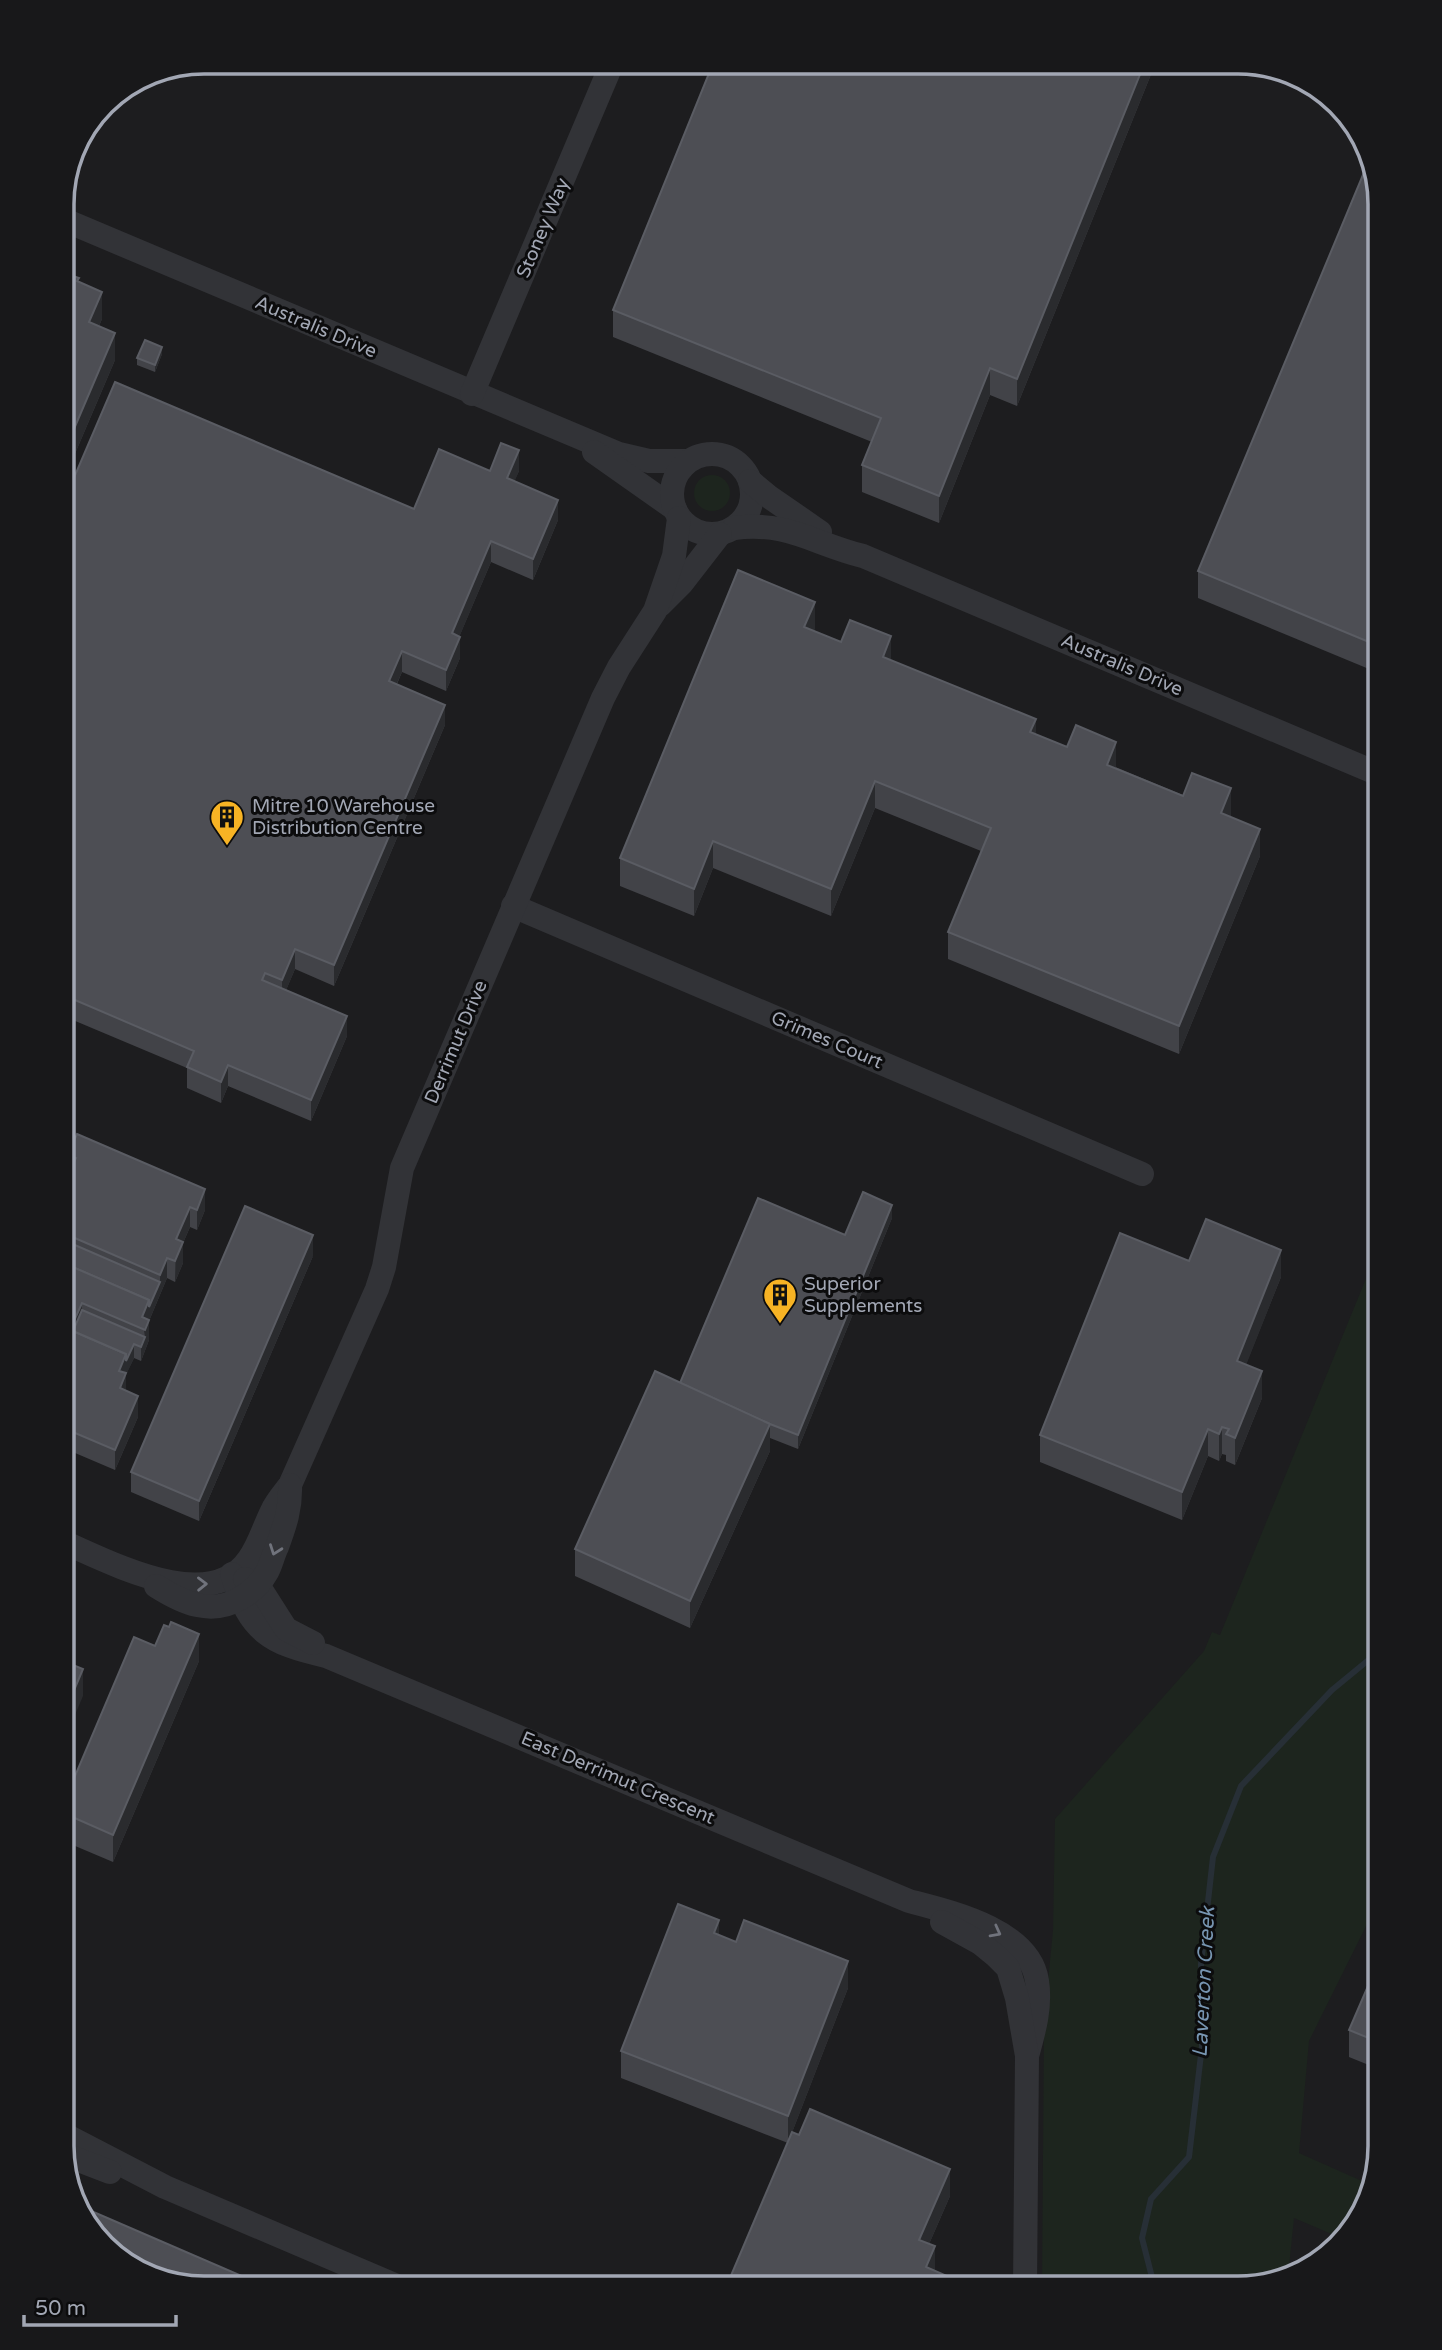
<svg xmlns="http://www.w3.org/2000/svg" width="1442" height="2350" viewBox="0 0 1442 2350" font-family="'Varela Round',sans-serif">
  <rect width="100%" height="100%" fill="#111112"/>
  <path fill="#1d1d1f" d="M 203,61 L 1249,62 L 1318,85 L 1366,140 L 1381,203 L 1381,2147 L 1362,2218 L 1302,2274 L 1239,2289 L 194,2288 L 76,2210 L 61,2147 L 62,194 L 76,141 L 103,102 L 149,72 Z"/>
  <g fill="#1d251e">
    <circle cx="712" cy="493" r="18"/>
    <path d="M 1381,1242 L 1381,1896 L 1309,2041 L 1299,2153 L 1371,2185 L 1362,2218 L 1341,2238 L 1294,2218 L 1288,2277 L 1239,2289 L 1042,2289 L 1044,2023 L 1053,1930 L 1055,1819 L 1204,1651 L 1212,1632 L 1220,1635 Z"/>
  </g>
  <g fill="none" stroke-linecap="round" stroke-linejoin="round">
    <g stroke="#272f36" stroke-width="6">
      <path d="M 1381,1528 L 1376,1511 L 1381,1494"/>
      <path d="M 1155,2289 L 1142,2238 L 1151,2199 L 1189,2157 L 1202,2046 L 1201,1964 L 1213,1857 L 1241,1786 L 1332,1690 L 1377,1653 L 1381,1636"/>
    </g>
    <g stroke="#323337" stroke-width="24">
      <path d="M 62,219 L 619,454 L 649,461 L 688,461"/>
      <path d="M 472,394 L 613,61"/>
      <path d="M 594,452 L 675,509"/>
      <circle cx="712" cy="494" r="40"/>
      <path d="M 750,481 L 768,496 L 820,532"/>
      <path d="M 734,528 C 788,521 814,544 863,556 L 1381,775"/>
      <path d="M 660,605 L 682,583 L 720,534"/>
      <path d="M 513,906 L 1142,1174"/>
      <path d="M 61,1541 C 108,1561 210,1617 249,1559 C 259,1545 264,1527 272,1511 C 276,1502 284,1493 290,1485 L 377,1289 L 384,1267 L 402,1168 L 603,698 L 619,667 L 655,611 L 674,556 L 679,518"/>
      <path d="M 232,1574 C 250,1632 269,1643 326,1656 L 909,1901 C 951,1912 1030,1930 1037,1981 C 1041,2007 1034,2031 1027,2056"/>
      <path d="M 245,1579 L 258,1585 L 286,1629 L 313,1643"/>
      <path d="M 156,1586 C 183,1603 211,1616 241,1598 C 251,1592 261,1583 267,1572 C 271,1565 273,1555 277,1547 C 285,1525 291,1508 290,1485"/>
      <path d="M 942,1922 L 980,1943 L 996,1956 L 1008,1968 L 1017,1998 L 1027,2056 L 1025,2289"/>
      <path d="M 61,2133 L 165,2187 L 404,2289"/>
      <path d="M 63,2154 L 110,2172"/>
    </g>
  </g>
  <g fill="#424348">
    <path d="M 714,61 L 1156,62 L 1017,406 L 990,395 L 939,523 L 862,492 L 862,465 L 872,442 L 613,337 L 613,310 Z"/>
    <path d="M 1381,203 L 1381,674 L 1198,598 L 1198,571 Z"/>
    <path d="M 62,280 L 67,282 L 79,282 L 102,319 L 99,326 L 115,360 L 62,484 Z"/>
    <path d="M 162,354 L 155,372 L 137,365 L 137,358 Z"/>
    <path d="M 490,471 L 519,471 L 514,481 L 558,520 L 533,580 L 491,562 L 459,637 L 460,658 L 446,691 L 402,672 L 397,684 L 445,725 L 334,986 L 295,969 L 286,990 L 347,1036 L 311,1121 L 228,1086 L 221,1103 L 187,1088 L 187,1068 L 61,1015 L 61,508 L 414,509 Z"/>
    <path d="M 815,629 L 814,631 L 841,642 L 891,660 L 1036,734 L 1231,815 L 1230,817 L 1260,856 L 1179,1054 L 948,959 L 948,932 L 981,851 L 875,808 L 831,916 L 713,868 L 694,916 L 620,886 L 620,858 Z"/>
    <path d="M 68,1155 L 205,1210 L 197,1230 L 190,1227 L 183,1243 L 183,1263 L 175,1282 L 167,1278 L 149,1321 L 149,1340 L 141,1361 L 134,1358 L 126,1374 L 126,1391 L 138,1417 L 115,1470 L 61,1447 L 61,1190 L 68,1175 Z"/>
    <path d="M 892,1218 L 798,1449 L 770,1438 L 770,1451 L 690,1628 L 575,1576 L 575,1549 L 680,1383 L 845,1235 Z"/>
    <path d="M 313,1256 L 199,1521 L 131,1492 L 131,1472 Z"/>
    <path d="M 1189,1261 L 1281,1277 L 1246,1364 L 1262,1398 L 1235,1465 L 1226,1461 L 1226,1455 L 1222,1454 L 1219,1461 L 1208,1456 L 1182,1520 L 1040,1462 L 1040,1435 Z"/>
    <path d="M 169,1627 L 199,1661 L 113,1862 L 61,1840 L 61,1812 L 155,1646 Z"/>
    <path d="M 719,1935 L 848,1988 L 791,2135 L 950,2196 L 929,2244 L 935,2271 L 736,2289 L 788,2143 L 621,2078 L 621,2051 Z"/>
    <path d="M 1381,1956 L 1381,2070 L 1349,2057 L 1349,2030 Z"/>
  </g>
  <g fill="#2a2b2e">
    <path d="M 1145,62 L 1156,62 L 1017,406 L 1017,379 Z"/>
    <path d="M 102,292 L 102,319 L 89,349 L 89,322 Z"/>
    <path d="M 115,333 L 115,360 L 62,484 L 62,457 Z"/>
    <path d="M 162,347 L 162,354 L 155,372 L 155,365 Z"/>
    <path d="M 990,368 L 990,395 L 939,523 L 939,496 Z"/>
    <path d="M 519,450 L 519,471 L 507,499 L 507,478 Z"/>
    <path d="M 558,500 L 558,520 L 533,580 L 533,559 Z"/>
    <path d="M 491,541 L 491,562 L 452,654 L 452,633 Z"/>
    <path d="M 815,602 L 815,629 L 804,654 L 804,627 Z"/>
    <path d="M 891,636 L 891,664 L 883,657 Z"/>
    <path d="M 460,637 L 460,658 L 446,691 L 446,670 Z"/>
    <path d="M 402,651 L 402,672 L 389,701 L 389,681 Z"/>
    <path d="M 445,705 L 445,725 L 334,986 L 334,965 Z"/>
    <path d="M 1036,719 L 1036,747 L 1030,732 Z"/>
    <path d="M 1116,742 L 1116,769 L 1107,765 Z"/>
    <path d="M 875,781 L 875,808 L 831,916 L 831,889 Z"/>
    <path d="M 1231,788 L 1231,815 L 1221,840 L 1221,813 Z"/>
    <path d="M 1260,829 L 1260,856 L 1179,1054 L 1179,1026 Z"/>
    <path d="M 713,841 L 713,868 L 694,916 L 694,889 Z"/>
    <path d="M 295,949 L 295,969 L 282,1000 L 282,980 Z"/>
    <path d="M 347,1016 L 347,1036 L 311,1121 L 311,1100 Z"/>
    <path d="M 228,1065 L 228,1086 L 221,1103 L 221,1082 Z"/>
    <path d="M 205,1189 L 205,1210 L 197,1230 L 197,1210 Z"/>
    <path d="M 892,1205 L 892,1218 L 798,1449 L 798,1435 Z"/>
    <path d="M 190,1207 L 190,1227 L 183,1243 L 183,1263 L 175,1282 L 176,1239 Z"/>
    <path d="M 313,1235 L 313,1256 L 199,1521 L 199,1501 Z"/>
    <path d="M 1281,1250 L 1281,1277 L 1237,1388 L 1237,1361 Z"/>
    <path d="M 167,1258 L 167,1278 L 149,1321 L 149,1340 L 141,1361 L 141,1347 L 145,1337 L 142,1317 L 149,1300 L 160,1282 L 160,1275 Z"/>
    <path d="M 82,1303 L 82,1324 L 75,1339 L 70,1330 Z"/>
    <path d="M 134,1344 L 134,1358 L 126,1375 L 126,1394 L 120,1409 L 119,1371 L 126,1354 Z"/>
    <path d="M 1262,1371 L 1262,1398 L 1235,1465 L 1235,1438 Z"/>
    <path d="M 138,1396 L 138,1417 L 115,1470 L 115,1450 Z"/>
    <path d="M 770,1424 L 770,1451 L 690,1628 L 690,1601 Z"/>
    <path d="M 1222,1427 L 1222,1454 L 1219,1461 L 1219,1434 Z"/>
    <path d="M 1208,1429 L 1208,1456 L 1182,1520 L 1182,1492 Z"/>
    <path d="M 199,1634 L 199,1661 L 113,1862 L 113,1835 Z"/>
    <path d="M 83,1669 L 83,1696 L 61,1748 L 61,1721 Z"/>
    <path d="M 719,1920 L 719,1947 L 714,1933 Z"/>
    <path d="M 848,1961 L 848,1988 L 788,2143 L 788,2116 Z"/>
    <path d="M 950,2169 L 950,2196 L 919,2267 L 919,2240 Z"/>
    <path d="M 80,2189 L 80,2214 L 76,2210 L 74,2202 Z"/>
    <path d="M 935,2246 L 935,2273 L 926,2267 Z"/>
    <path d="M 244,2277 L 244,2288 L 239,2288 Z"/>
  </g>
  <g fill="#4d4e54" stroke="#5a5c63" stroke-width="2">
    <path d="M 714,61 L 1145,62 L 1017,379 L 990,368 L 939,496 L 862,465 L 881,418 L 613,310 Z"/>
    <path d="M 1370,158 L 1381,203 L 1381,647 L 1198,571 Z"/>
    <path d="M 70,275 L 79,278 L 77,281 L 102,292 L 89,322 L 115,333 L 62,457 L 62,280 L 67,282 Z"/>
    <path d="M 145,340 L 162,347 L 155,365 L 137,358 Z"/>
    <path d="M 115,382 L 414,509 L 439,449 L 490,471 L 501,443 L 519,450 L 507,478 L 558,500 L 533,559 L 491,541 L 452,633 L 460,637 L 446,670 L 402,651 L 389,681 L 445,705 L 334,965 L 295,949 L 282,980 L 265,973 L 262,980 L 347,1016 L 311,1100 L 228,1065 L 221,1082 L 187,1067 L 194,1051 L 61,994 L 61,508 Z"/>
    <path d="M 738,570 L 815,602 L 804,627 L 841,642 L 850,620 L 891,636 L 883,657 L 1036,719 L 1030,732 L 1067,747 L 1076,725 L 1116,742 L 1107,765 L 1183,796 L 1192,773 L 1231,788 L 1221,813 L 1260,829 L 1179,1026 L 948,932 L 991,828 L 875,781 L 831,889 L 713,841 L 694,889 L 620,858 Z"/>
    <path d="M 77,1134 L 205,1189 L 197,1210 L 190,1207 L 176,1239 L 183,1242 L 175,1261 L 167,1258 L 160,1275 L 61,1232 L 61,1190 L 76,1158 L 68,1155 Z"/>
    <path d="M 863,1192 L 892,1205 L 798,1435 L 770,1424 L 680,1383 L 758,1198 L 845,1235 Z"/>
    <path d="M 245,1206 L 313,1235 L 199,1501 L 131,1472 Z"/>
    <path d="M 1206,1219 L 1281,1250 L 1237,1361 L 1262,1371 L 1235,1438 L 1226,1434 L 1229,1429 L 1222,1427 L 1219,1434 L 1208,1429 L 1182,1492 L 1040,1435 L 1120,1233 L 1189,1261 Z"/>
    <path d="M 61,1239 L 160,1282 L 149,1307 L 149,1300 L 61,1262 Z"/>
    <path d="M 61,1262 L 149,1300 L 142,1317 L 149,1320 L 145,1330 L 82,1303 L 70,1330 L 126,1354 L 119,1371 L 126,1373 L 120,1388 L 138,1396 L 115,1450 L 61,1427 Z"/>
    <path d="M 82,1310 L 145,1337 L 141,1347 L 134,1344 L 126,1361 L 126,1354 L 73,1331 Z"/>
    <path d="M 655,1371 L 770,1424 L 690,1601 L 575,1549 Z"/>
    <path d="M 171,1622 L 199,1634 L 113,1835 L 61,1812 L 61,1809 L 134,1637 L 155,1646 L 164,1625 L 169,1627 Z"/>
    <path d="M 61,1649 L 67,1652 L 63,1661 L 83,1669 L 61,1721 Z"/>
    <path d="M 678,1904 L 719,1920 L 714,1933 L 736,1942 L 744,1920 L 848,1961 L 788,2116 L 621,2051 Z"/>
    <path d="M 1381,1956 L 1381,2043 L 1349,2030 Z"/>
    <path d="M 810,2109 L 950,2169 L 919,2240 L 935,2246 L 926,2267 L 974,2288 L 974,2289 L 736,2289 L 727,2285 L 792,2132 L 799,2135 Z"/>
    <path d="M 70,2184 L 80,2189 L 74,2202 Z"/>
    <path d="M 75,2204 L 244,2277 L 239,2288 L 194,2288 L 125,2265 L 76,2210 Z"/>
  </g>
  <defs><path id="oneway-chevron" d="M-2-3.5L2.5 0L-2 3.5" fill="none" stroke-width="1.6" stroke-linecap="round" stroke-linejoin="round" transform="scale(1.75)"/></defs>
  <g stroke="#70737c">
    <use href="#oneway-chevron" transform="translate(275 1550) rotate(110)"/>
    <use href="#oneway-chevron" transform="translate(202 1584) rotate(-1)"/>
    <use href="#oneway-chevron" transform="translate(996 1932) rotate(28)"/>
  </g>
  <defs>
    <g id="building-pin" transform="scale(1.75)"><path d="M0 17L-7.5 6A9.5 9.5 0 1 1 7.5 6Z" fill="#f7b324" stroke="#0c0c0d"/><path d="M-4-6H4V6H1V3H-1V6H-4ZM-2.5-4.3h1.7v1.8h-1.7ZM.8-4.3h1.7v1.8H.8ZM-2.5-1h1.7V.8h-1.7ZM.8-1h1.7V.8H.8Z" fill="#111"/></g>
  </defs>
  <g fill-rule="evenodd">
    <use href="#building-pin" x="227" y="817"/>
    <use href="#building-pin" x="780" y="1295"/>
  </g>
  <g text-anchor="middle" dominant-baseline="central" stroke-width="6" stroke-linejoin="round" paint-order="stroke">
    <g font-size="19" fill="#a2a7b4" stroke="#0c0c0d">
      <text transform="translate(543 228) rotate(-67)">Stoney Way</text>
      <text transform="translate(316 327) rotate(23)">Australis Drive</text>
      <text transform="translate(1122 665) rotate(23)">Australis Drive</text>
      <text transform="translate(827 1040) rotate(23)">Grimes Court</text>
      <text transform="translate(456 1042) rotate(-67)">Derrimut Drive</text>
      <text transform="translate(618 1778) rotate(23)">East Derrimut Crescent</text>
    </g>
    <g font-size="19" fill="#a2a7b4" stroke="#0c0c0d" text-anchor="start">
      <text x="252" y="806">Mitre 10 Warehouse<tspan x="252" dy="22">Distribution Centre</tspan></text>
      <text x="804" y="1284">Superior<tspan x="804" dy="22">Supplements</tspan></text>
    </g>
    <g font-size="21" font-style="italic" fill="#7795b1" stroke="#0c0c0d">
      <text transform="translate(1204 1982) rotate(-87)">Laverton Creek</text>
    </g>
  </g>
  <path d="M0 0H1442V2350H0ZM204 74H1238A130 130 0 0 1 1368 204V2146A130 130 0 0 1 1238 2276H204A130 130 0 0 1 74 2146V204A130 130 0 0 1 204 74Z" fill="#18181a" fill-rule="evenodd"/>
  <path fill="none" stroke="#a2a7b4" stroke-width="3.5" d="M204 74H1238A130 130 0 0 1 1368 204V2146A130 130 0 0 1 1238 2276H204A130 130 0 0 1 74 2146V204A130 130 0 0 1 204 74Z"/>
  <path d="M24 2315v10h152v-10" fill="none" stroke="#a2a7b4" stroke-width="3.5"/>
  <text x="35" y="2315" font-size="21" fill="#a2a7b4" stroke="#0c0c0d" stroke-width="5" paint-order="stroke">50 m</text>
</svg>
